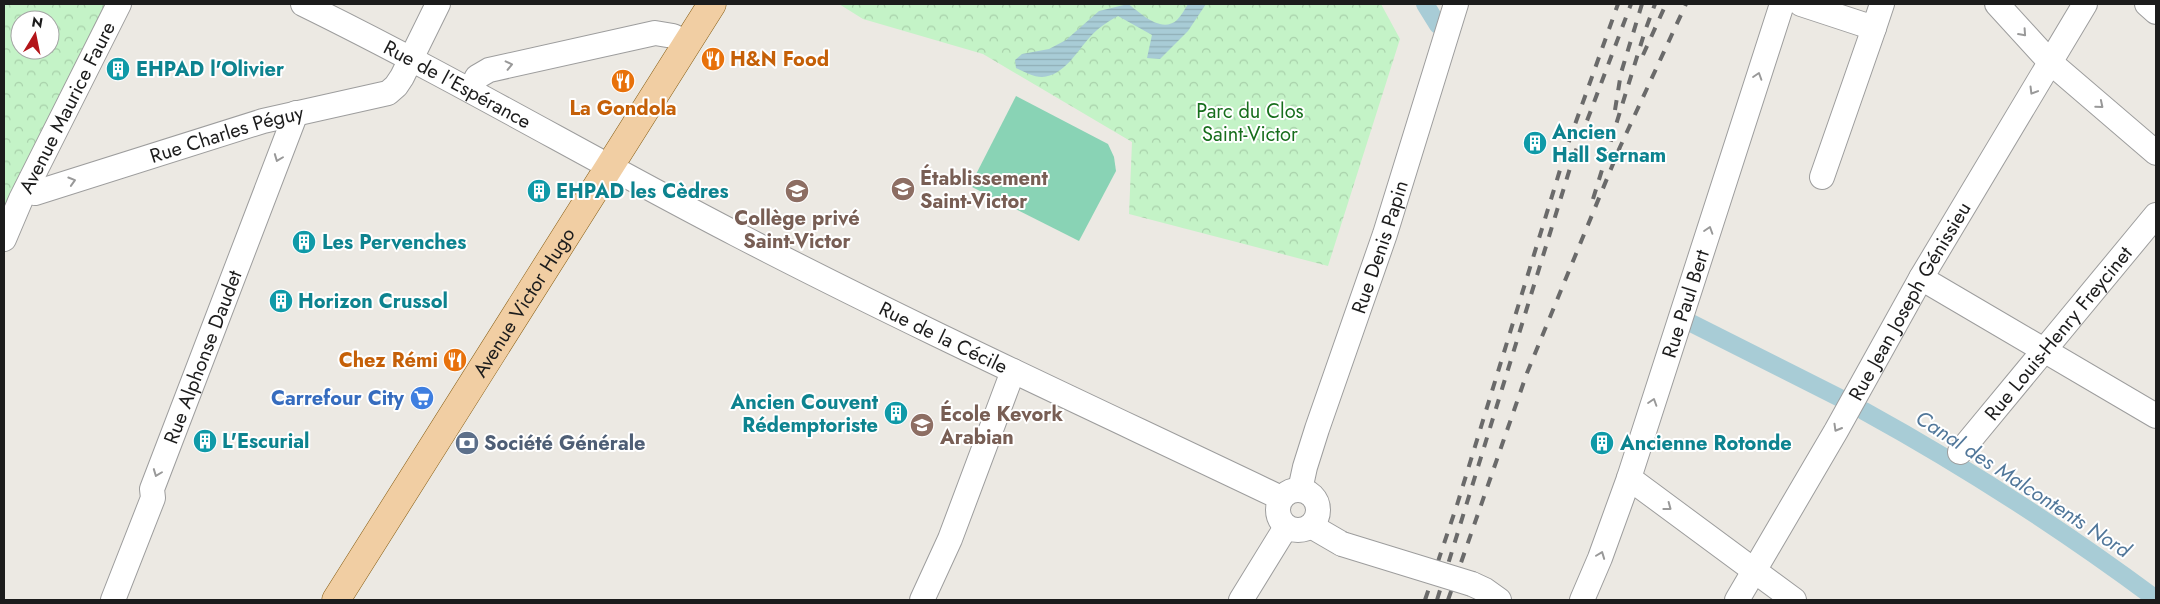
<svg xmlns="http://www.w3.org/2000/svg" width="2160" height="604" viewBox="0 0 2160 604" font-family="Jost,sans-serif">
  <defs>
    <pattern id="park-crowns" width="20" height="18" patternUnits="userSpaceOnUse" patternTransform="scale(1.25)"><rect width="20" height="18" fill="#c4f3c7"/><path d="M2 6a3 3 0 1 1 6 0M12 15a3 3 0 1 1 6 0" fill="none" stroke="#a8d0aa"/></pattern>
    <pattern id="water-rules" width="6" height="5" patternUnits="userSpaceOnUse" patternTransform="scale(1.25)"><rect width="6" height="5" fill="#a8ccd6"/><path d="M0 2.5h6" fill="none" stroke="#90afb7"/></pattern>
  </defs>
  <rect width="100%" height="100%" fill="#ece9e3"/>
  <g fill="url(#park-crowns)" fill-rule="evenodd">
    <path d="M 4,4 L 108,4 L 4,208 ZM 20,20 L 50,20 L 50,50 L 20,50 Z"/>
    <path d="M 839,4 L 1381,4 L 1400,39 L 1328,266 L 1129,214 L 1132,142 L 983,54 L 863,19 Z"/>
  </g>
  <path fill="#89d3b5" d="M 1016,96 L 1108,144 L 1114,157 L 1116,171 L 1079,241 L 970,186 Z"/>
  <path fill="url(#water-rules)" d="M 1128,4 C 1141,13 1161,34 1177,20 C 1181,16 1185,9 1188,4 L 1206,4 L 1188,31 L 1160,59 L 1147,58 L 1152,35 L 1118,16 C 1107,22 1098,28 1090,37 C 1077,51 1064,76 1042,77 C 1034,77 1024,72 1016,68 L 1015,60 L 1022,54 L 1049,49 L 1066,40 L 1099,11 Z"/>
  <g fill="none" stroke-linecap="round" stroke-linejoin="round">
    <g stroke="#a8ccd6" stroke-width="18">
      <path d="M 1425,4 L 1438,25"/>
      <path d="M 1691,323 L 1840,398"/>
      <path d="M 1864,411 C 1966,467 2063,530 2156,599"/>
    </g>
    <g stroke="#9d9d9d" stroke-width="26">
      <g id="minor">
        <path id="s1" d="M 303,4 C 450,76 591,159 736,234 C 915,327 1099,411 1281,498"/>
        <path d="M 1801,4 L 1874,28 L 1882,4"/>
        <path d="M 1997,4 L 2050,62 L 2156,153"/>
        <path d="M 2147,4 L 2156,12"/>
        <path d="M 471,90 L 477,77 L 489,70 L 655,33 L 673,36 L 688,43"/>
        <path d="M 1822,177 L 1874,28"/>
        <path id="s2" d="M 26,190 L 35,193 L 263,121 L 388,93 L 396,86 L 402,77 L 438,4"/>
        <path id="s3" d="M 4,239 L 21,199 L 119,4"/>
        <path d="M 1921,278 L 2156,416"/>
        <path id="s4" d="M 1960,452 L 2156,215"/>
        <path d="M 1629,478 L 1794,600"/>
        <circle cx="1298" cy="510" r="20"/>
        <path id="s5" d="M 1300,490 L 1305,467 L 1317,429 L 1385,234 L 1456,4"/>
        <path d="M 1311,526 L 1342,544"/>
        <path d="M 1472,584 L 1485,590 L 1499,600"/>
        <path id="s6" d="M 113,600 L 153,498 L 152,489 L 296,113"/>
        <path d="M 922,600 L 950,539 L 1013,371"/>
        <path d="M 1241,600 L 1286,527"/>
        <path id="s7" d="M 1582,600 L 1600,558 L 1629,478 L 1782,4"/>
        <path id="s8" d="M 1737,600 L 1836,431 L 1921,278 L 2085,4"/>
      </g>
    </g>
    <g stroke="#855b10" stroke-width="29">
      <g id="major">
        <path id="s9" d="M 336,600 L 712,4"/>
      </g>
    </g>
    <use href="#minor" stroke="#fff" stroke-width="24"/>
    <use href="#major" stroke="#f1cea3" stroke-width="28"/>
    <g stroke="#6a6a6a" stroke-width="4" stroke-dasharray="10 10" stroke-linecap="butt">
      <path d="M 1643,55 L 1666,4"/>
      <path d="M 1615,110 L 1621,73 L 1642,4"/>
      <path d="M 1573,158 L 1631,4"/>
      <path d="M 1593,199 L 1645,31 L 1655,4"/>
      <path d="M 1425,600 L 1457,505 L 1568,144 L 1618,4"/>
      <path d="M 1437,600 L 1575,152"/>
      <path d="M 1448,600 L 1527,373 L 1620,147 L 1686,4"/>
    </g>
    <g stroke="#9d9d9d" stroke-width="26" stroke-linecap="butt">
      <path id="minor-bridge" d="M 1342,544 L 1472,584"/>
    </g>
    <use href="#minor-bridge" stroke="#fff" stroke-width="24"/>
  </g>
  <defs><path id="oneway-chevron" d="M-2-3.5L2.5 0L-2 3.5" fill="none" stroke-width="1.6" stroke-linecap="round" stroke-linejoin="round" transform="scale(1.25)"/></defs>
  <g stroke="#999">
    <use href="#oneway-chevron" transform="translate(2023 33) rotate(48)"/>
    <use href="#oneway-chevron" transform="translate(509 65) rotate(-13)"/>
    <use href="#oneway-chevron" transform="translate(1758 76) rotate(-72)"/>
    <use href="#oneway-chevron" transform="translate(2033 91) rotate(121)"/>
    <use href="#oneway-chevron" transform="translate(2100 105) rotate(40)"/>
    <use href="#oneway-chevron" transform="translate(278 158) rotate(111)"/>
    <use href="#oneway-chevron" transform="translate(72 181) rotate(-17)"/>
    <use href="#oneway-chevron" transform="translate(1709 230) rotate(-72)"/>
    <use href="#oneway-chevron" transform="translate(1653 402) rotate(-72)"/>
    <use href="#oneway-chevron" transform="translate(1837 428) rotate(120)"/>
    <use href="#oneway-chevron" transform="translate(157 473) rotate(111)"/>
    <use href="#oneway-chevron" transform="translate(1668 507) rotate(37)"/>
    <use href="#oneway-chevron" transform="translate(1601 555) rotate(-69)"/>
  </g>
  <defs>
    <g id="restaurant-disc" transform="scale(1.25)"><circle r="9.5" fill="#e8710a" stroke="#fff"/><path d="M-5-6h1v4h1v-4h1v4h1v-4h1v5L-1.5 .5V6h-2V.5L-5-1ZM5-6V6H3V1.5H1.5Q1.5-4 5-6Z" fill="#fff"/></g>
    <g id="building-disc" transform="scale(1.25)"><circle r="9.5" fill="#0f9aa8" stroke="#fff"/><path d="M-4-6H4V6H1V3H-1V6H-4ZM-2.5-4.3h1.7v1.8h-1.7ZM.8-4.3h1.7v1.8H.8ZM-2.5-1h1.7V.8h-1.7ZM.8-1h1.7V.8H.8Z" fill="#fff"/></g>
    <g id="school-disc" transform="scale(1.25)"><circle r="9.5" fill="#8d6e63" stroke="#fff"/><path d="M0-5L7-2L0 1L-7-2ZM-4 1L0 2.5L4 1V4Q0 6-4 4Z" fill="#fff"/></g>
    <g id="supermarket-disc" transform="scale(1.25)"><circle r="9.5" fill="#3f7fe0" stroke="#fff"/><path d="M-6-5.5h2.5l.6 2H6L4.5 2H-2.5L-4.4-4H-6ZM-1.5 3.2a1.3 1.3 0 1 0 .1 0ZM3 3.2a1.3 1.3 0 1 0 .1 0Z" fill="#fff"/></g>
    <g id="bank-disc" transform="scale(1.25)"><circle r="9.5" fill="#5c6f8a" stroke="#fff"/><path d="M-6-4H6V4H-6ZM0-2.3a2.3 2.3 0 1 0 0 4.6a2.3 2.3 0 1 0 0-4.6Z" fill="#fff"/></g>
  </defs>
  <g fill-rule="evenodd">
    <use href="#restaurant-disc" x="713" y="59"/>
    <use href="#building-disc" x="118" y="69"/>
    <use href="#restaurant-disc" x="623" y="81"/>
    <use href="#building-disc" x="1535" y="143"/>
    <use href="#school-disc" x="903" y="189"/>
    <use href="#building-disc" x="539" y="191"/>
    <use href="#school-disc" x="797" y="191"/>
    <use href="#building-disc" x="304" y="242"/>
    <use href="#building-disc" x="281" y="301"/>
    <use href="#restaurant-disc" x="455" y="360"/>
    <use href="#supermarket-disc" x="422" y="398"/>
    <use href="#building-disc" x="896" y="413"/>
    <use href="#school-disc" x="922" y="425"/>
    <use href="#building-disc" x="205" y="441"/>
    <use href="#bank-disc" x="467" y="443"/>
    <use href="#building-disc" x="1602" y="443"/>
  </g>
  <g text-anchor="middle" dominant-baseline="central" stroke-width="4" stroke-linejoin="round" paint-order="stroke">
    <g font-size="20" font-weight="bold" fill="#c56008" stroke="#fff" text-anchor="start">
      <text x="730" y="59">H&amp;N Food</text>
      <text x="623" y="108" text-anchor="middle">La Gondola</text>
      <text x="438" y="360" text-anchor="end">Chez Rémi</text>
    </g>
    <g font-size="20" font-weight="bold" fill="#0d838f" stroke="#fff" text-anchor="start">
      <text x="136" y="69">EHPAD l'Olivier</text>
      <text x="1552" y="132">Ancien<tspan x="1552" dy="23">Hall Sernam</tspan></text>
      <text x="556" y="191">EHPAD les Cèdres</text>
      <text x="322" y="242">Les Pervenches</text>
      <text x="298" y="301">Horizon Crussol</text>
      <text x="878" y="402" text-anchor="end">Ancien Couvent<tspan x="878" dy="23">Rédemptoriste</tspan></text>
      <text x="222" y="441">L'Escurial</text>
      <text x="1620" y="443">Ancienne Rotonde</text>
    </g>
    <g font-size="20" fill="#1c1c1c" stroke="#fff">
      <text stroke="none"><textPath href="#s1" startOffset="174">Rue de l'Espérance</textPath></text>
      <text stroke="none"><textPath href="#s3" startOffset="146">Avenue Maurice Faure</textPath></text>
      <text stroke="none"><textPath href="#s2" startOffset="210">Rue Charles Péguy</textPath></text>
      <text stroke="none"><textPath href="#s5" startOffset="256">Rue Denis Papin</textPath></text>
      <text stroke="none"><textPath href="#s8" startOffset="345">Rue Jean Joseph Génissieu</textPath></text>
      <text stroke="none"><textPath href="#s9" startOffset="352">Avenue Victor Hugo</textPath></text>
      <text stroke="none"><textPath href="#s7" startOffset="314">Rue Paul Bert</textPath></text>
      <text stroke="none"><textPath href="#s4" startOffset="154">Rue Louis-Henry Freycinet</textPath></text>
      <text stroke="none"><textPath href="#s1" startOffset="722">Rue de la Cécile</textPath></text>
      <text stroke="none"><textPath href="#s6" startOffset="260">Rue Alphonse Daudet</textPath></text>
    </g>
    <g font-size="20" fill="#176e1c" stroke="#fff">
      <text x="1250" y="111">Parc du Clos<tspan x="1250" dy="23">Saint-Victor</tspan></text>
    </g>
    <g font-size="20" font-weight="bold" fill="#785e54" stroke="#fff" text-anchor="start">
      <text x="920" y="178">Établissement<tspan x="920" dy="23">Saint-Victor</tspan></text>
      <text x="797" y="218" text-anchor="middle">Collège privé<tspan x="797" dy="23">Saint-Victor</tspan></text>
      <text x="940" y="414">École Kevork<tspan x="940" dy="23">Arabian</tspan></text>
    </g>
    <g font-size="20" font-weight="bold" fill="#366cbe" stroke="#fff" text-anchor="end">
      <text x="404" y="398">Carrefour City</text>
    </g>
    <g font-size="20" font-weight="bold" fill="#4e5e75" stroke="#fff" text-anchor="start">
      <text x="484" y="443">Société Générale</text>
    </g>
    <g font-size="21" font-style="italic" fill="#51779a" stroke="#fff">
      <text transform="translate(2023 484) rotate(33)">Canal des Malcontents Nord</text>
    </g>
  </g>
  <rect width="2160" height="604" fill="none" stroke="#1c1c1c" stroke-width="10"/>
  <g transform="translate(35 35) rotate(10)"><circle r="24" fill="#ffffff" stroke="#a4a4a4"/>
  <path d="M0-4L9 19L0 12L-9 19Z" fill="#b31519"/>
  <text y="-8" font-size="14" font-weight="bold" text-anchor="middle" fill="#1c1c1c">N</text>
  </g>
</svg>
